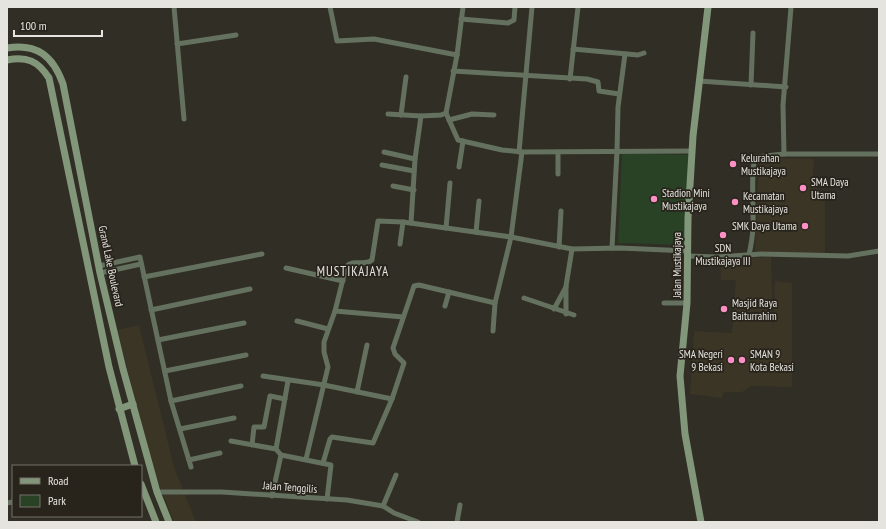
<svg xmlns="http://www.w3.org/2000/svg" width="886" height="529" viewBox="0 0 886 529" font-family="'PT Sans Narrow',sans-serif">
  <rect width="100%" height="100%" fill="#312e25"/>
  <g fill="#3b3526">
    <path d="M 759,158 L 814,159 L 812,184 L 825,193 L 825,254 L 755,251 Z"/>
    <path d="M 771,257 L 773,332 L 775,281 L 792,283 L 792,387 L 751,386 L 742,392 L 724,392 L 722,398 L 690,394 L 694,331 L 732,333 L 736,280 L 721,280 L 721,258 Z"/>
    <path d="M 139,325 L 174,467 L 196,522 L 174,522 L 154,472 L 117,330 Z"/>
  </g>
  <path fill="#294125" d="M 622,153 L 690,155 L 686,245 L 618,243 Z"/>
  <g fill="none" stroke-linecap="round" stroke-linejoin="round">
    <g stroke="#64715f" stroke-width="5">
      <path d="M 174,7 L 184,119"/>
      <path d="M 330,7 L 337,41 L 374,39 L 457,55"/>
      <path d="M 461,19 L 508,23 L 514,20 L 515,7"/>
      <path d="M 177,44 L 236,35"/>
      <path d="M 573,49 L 638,55 L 644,53"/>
      <path d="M 453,71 L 587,79 L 598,82 L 599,91 L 619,94"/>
      <path d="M 570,79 L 578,7"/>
      <path d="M 699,81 L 786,87"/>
      <path d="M 751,85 L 753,33"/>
      <path d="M 446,113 L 458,140 L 502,150 L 522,152 L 692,151"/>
      <path d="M 388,114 L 421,116"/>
      <path d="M 401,115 L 406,77"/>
      <path d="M 449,120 L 472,114 L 494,115"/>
      <path d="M 384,152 L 415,159"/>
      <path d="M 519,152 L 532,7"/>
      <path d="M 784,154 L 783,105 L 791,7"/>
      <path d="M 382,165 L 414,171"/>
      <path d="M 459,167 L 463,141"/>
      <path d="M 558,174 L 558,152"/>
      <path d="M 393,186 L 414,190"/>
      <path d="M 411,223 L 415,159 L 421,116 L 441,115 L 446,113 L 457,55 L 463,7"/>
      <path d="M 446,228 L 450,183"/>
      <path d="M 476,232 L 479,201"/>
      <path d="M 400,244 L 403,222"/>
      <path d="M 559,247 L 561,211"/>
      <path d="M 612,248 L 617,151 L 618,107 L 625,54"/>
      <path d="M 749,255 C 751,245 753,236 753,226 C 754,213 750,165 756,157 L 784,154 L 879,154"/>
      <path d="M 688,256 L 717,257 L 761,254 L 848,256 L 879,251"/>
      <path d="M 99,266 L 140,257 L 171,401 L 191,467"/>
      <path d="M 286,268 L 343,281"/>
      <path d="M 100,273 L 141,264"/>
      <path d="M 144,277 L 262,254"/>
      <path d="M 524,298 L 574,315"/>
      <path d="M 664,303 L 687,303"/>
      <path d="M 445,306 L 449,292"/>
      <path d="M 554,309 L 566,287"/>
      <path d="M 151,310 L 250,289"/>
      <path d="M 335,311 L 403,317"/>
      <path d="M 566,314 L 566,286 L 572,249"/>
      <path d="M 297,321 L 328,329"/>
      <path d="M 493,331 L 495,303 L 511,237 L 522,152"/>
      <path d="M 158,340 L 244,323"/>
      <path d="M 165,371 L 246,355"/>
      <path d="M 263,376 L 324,385 L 392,399 L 373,443 L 332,437 L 330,439 L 323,463"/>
      <path d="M 357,392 L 367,345"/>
      <path d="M 392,399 L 404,363 L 395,354 L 393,348 L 414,286 L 419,285 L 495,303"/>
      <path d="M 171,401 L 241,386"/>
      <path d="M 180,429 L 234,418"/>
      <path d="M 231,441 L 276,449"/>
      <path d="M 252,445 L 254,427 L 264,427 L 270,396 L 285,399"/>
      <path d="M 281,455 L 331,465 L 327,499"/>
      <path d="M 306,459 L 328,367 L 324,352 L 324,342 L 335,311 L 346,267 C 353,258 364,267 372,260 L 378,221 L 403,222 L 446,228 L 511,237 L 572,249 L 620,248 L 688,251"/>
      <path d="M 189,460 L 220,453"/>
      <path d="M 157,492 L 222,492 L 347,500 L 383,506 L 394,513 L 418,522"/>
      <path d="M 272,496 L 281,455 L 276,449 L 288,381"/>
      <path d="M 7,503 L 13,502"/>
      <path d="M 383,506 L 396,475"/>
      <path d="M 457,522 L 460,505"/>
    </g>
    <g stroke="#82967a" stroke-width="7">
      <path d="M 7,48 C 37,43 53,56 63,84 L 100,273 L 123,369 L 157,492 L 169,522"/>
      <path d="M 7,60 C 27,56 38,61 49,78 L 109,367 L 135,466"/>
      <path d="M 119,409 L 133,404"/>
      <path d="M 141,484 L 156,522"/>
      <path d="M 701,522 L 685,434 L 680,376 L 687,303 L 688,218 L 693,136 L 708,7"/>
    </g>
  </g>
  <g fill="#fc8fc3" stroke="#28241c" stroke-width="1.5">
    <circle cx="733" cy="164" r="4"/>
    <circle cx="803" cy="188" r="4"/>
    <circle cx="654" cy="199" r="4"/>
    <circle cx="735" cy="202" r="4"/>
    <circle cx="805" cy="226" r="4"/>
    <circle cx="723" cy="235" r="4"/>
    <circle cx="724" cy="309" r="4"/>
    <circle cx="731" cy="360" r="4"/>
    <circle cx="742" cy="360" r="4"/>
  </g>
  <g text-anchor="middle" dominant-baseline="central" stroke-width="3.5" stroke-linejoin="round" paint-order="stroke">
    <g font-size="11" fill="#e6e4df" stroke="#28241c" text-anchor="start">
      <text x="741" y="158">Kelurahan<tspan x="741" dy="13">Mustikajaya</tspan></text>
      <text x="811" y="182">SMA Daya<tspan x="811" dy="13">Utama</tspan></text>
      <text x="662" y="193">Stadion Mini<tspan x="662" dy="13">Mustikajaya</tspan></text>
      <text x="743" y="196">Kecamatan<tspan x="743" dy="13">Mustikajaya</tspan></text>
      <text x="797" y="226" text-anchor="end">SMK Daya Utama</text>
      <text x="723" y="248" text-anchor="middle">SDN<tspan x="723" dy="13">Mustikajaya III</tspan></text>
      <text x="732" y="303">Masjid Raya<tspan x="732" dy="13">Baiturrahim</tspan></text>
      <text x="723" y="354" text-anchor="end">SMA Negeri<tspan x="723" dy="13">9 Bekasi</tspan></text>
      <text x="750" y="354">SMAN 9<tspan x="750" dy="13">Kota Bekasi</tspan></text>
    </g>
    <g font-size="11" fill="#e6e4df" stroke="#28241c">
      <text transform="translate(677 265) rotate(-90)">Jalan Mustikajaya</text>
      <text transform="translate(111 266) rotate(78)">Grand Lake Boulevard</text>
      <text transform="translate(290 487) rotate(4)">Jalan Tenggilis</text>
    </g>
    <g font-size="13" letter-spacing="1" fill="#e6e4df" stroke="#28241c">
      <text x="353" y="271">MUSTIKAJAYA</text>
    </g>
  </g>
  <rect width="886" height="529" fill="none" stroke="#e6e4df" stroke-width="16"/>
  <rect x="12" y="465" width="130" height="52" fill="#28241c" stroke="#74716a"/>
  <rect x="20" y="478" width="20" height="6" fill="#82967a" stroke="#74716a"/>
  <text x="48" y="485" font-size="12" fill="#e6e4df">Road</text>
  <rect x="20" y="495" width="20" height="12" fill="#294125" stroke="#74716a"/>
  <text x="48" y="505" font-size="12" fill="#e6e4df">Park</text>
  <path d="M14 30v6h88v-6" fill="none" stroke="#e6e4df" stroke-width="2"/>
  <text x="20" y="30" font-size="12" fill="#e6e4df" stroke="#28241c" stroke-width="3" paint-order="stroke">100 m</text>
</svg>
